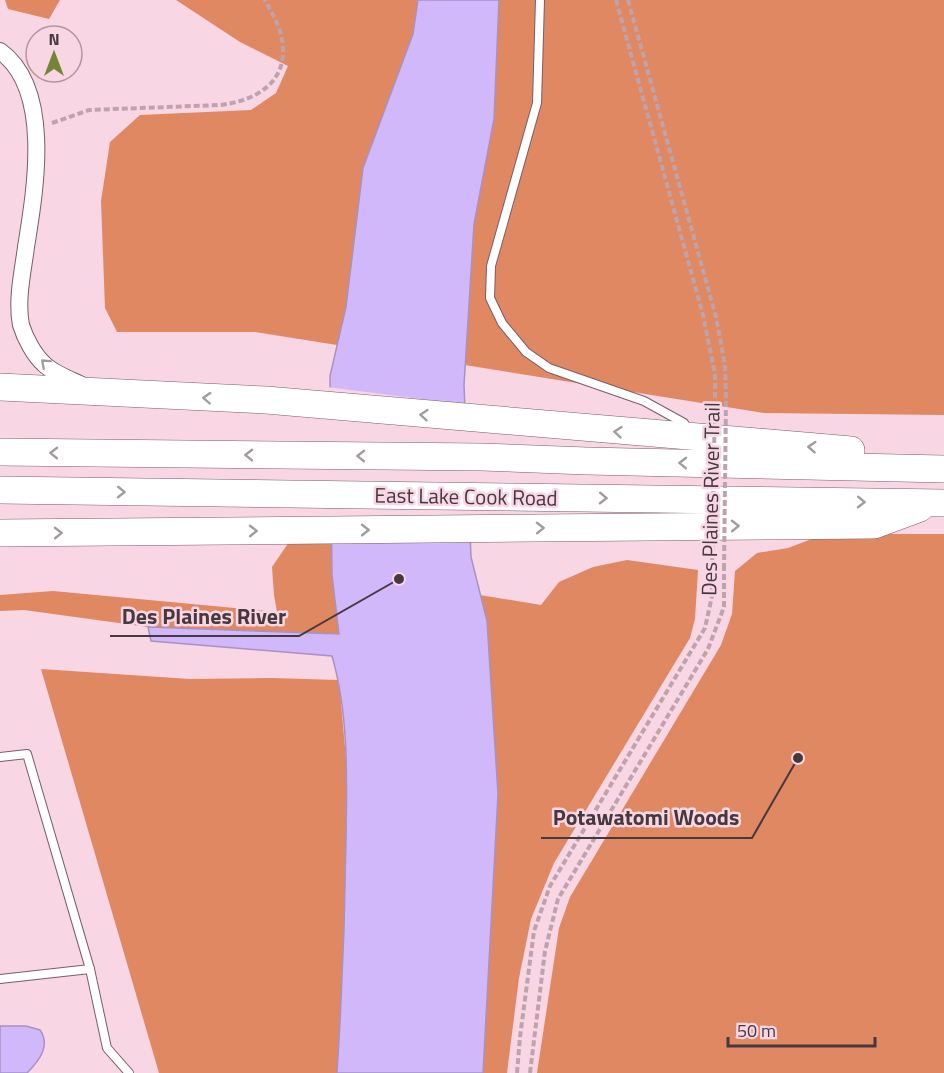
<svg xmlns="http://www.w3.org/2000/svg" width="944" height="1073" viewBox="0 0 944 1073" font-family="'Titillium Web',sans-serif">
  <rect width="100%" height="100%" fill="#f8d6e3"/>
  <g fill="#df8862">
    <path d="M 5,0 L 60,0 L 49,19 L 8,9 Z"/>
    <path d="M 176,0 L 418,0 L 413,34 L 337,345 L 255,332 L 117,332 L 105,308 L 101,201 L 110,142 L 140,115 L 251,110 L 276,93 L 288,66 L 240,42 Z"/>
    <path d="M 499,0 L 944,0 L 944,415 L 764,413 L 465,365 L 474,224 L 494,119 Z"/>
    <path d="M 825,534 L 944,534 L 944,1073 L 537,1073 L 559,928 L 570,897 L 721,645 L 732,614 L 735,571 L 757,553 L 788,548 Z"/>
    <path d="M 289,542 L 331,542 L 332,575 L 339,634 L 148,627 L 24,610 L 0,611 L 0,595 L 53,591 L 277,612 L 274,595 L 272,567 Z"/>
    <path d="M 627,560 L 698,570 L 695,619 L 690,638 L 554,863 L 531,919 L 519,978 L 507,1073 L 483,1073 L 498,794 L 480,595 L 541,605 L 559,582 L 593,567 Z"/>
    <path d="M 41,669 L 190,679 L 271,678 L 339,680 L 347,770 L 345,957 L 337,1073 L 159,1073 Z"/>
  </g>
  <g fill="#d1b8fb" stroke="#a792c2" stroke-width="1.5">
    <path d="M 418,0 L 499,0 L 494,119 L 474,224 L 464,385 L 471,557 L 487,621 L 498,794 L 483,1073 L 337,1073 C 342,996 345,919 346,841 C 347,780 349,715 332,656 L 151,641 L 148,627 L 339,634 L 332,575 L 330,376 L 346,307 L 363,168 L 413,34 Z"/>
    <path d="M 0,1026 L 26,1026 L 40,1030 C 51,1046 39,1061 27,1073 L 0,1073 Z"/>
  </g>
  <path fill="#f8d6e3" d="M 327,387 L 468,405 L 473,542 L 328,542 Z"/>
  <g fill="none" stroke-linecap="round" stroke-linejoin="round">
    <g stroke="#7a5d69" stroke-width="10">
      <g id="lane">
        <path d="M 540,0 L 537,103 L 491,266 L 490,298 L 502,323 L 526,352 L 549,368 L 644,401 L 684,423 L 689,432"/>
        <path d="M 0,757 L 27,754 L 90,969 L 107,1048 L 129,1073"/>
        <path d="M 0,979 L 90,969"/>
      </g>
    </g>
    <g stroke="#7a5d69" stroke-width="18">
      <path id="street" d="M 0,51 C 53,89 35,191 26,247 C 23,271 16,300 21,325 C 25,338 34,355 44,364 C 54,374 72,380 84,386"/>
    </g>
    <g stroke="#7a5d69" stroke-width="28">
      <g id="primary">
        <path d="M 0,387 L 266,400 L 851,450"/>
        <path d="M 0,452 L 482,457 L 587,461 L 944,469"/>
        <path d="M 0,490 L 944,503"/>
        <path d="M 0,533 L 874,525 L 920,508"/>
      </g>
    </g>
    <g stroke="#bea3ad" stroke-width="4" stroke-dasharray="6 3" stroke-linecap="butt">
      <path d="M 616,0 L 703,315 L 715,374 L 715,399"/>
      <path d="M 628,0 L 716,317 L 725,365 L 726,399"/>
      <path d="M 52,123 L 89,110 L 220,105 C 285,97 300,52 264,0"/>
      <path d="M 517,1073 L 520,1037 L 534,931 L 550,886 L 705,628 L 712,596 L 712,569"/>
      <path d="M 530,1073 L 545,951 L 558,899 L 708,649 L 724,607 L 724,569"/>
    </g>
    <use href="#lane" stroke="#fff" stroke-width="8"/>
    <use href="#street" stroke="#fff" stroke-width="16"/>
    <use href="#primary" stroke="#fff" stroke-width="27"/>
    <g stroke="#bea3ad" stroke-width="4" stroke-dasharray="6 3" stroke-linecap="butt">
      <path d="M 712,569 L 715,399"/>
      <path d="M 724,569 L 726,399"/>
    </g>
  </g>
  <defs><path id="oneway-chevron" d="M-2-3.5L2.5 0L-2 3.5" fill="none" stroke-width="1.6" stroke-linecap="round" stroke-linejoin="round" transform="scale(1.5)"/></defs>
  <g stroke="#a29c9e">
    <use href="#oneway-chevron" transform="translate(45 363) rotate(-138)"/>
    <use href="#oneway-chevron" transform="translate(207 398) rotate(-177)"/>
    <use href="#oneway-chevron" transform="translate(424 415) rotate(-175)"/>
    <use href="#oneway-chevron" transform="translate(618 432) rotate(-175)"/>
    <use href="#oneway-chevron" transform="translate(812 447) rotate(-176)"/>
    <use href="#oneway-chevron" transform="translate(54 453) rotate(-179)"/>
    <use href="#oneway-chevron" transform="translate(249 455) rotate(-179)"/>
    <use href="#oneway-chevron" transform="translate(361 456) rotate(-179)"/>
    <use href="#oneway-chevron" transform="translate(683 463) rotate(-179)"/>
    <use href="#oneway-chevron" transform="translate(121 492) rotate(1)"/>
    <use href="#oneway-chevron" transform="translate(603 498) rotate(1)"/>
    <use href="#oneway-chevron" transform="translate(861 502) rotate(1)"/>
    <use href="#oneway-chevron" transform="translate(735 526) rotate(-1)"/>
    <use href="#oneway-chevron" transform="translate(540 528) rotate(-1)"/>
    <use href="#oneway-chevron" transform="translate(365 530)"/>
    <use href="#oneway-chevron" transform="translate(253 531) rotate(-1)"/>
    <use href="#oneway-chevron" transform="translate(58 533) rotate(-1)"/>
  </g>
  <g text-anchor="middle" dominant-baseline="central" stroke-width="5" stroke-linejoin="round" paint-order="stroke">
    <g font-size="21" fill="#46393e" stroke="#f8d6e3">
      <text transform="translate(466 496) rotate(1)">East Lake Cook Road</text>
      <text transform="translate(710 499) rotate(-89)">Des Plaines River Trail</text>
    </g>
  </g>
  <path fill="none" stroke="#46393e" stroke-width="2" d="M399 579L299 636H110M798 758L752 838H541"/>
  <g fill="#46393e" stroke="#f8d6e3" stroke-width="2">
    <circle cx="399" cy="579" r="6"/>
    <circle cx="798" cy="758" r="6"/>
  </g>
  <g font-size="22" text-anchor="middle" font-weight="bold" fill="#46393e" stroke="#f8d6e3" stroke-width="5" stroke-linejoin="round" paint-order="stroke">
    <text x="204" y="624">Des Plaines River</text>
    <text x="646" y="825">Potawatomi Woods</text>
  </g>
  <g transform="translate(54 54)"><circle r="28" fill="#f8d6e3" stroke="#b197a1" stroke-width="1.5"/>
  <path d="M0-4.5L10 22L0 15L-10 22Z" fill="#748636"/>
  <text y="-9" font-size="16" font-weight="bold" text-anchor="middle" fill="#46393e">N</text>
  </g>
  <path d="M728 1037v9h147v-9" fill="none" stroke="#46393e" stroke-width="3"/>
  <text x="737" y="1037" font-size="18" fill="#46393e" stroke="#f8d6e3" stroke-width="4.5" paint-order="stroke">50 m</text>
</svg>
